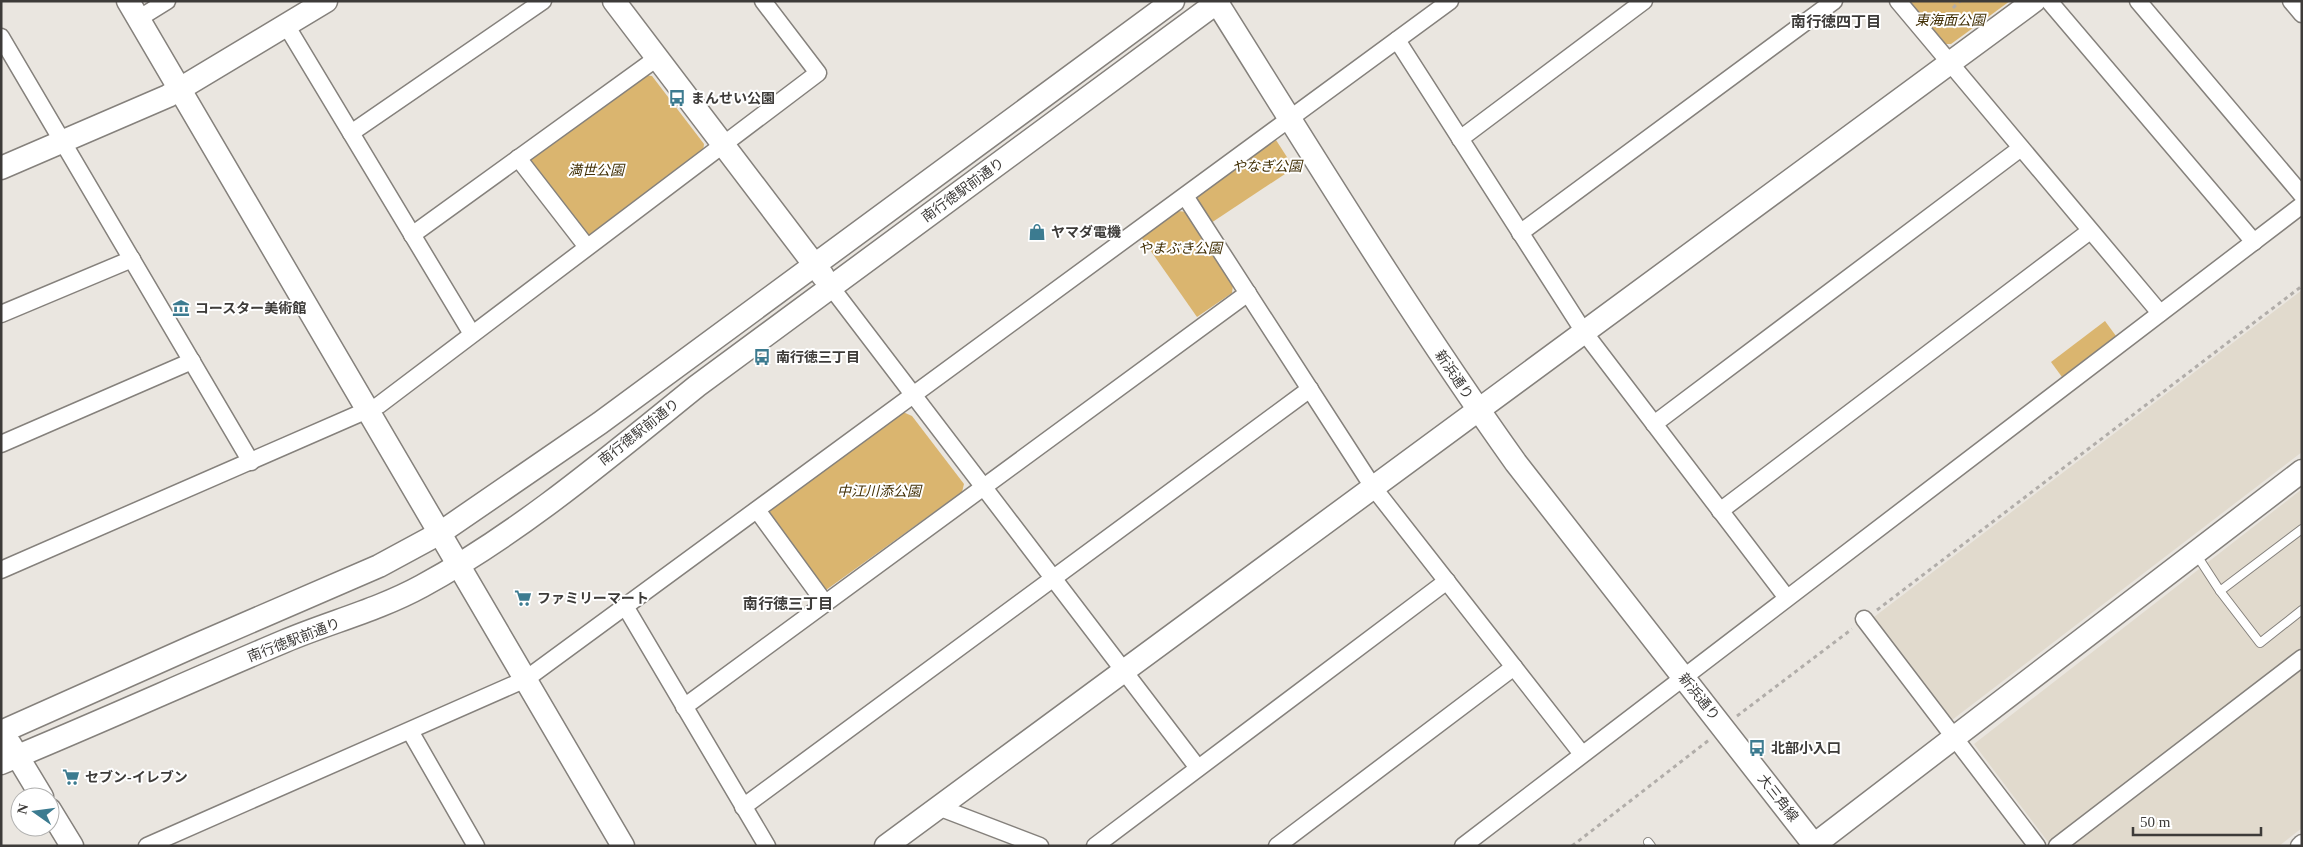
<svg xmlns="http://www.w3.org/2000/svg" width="2303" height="847" viewBox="0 0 2303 847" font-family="'Times New Roman','Noto Sans JP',serif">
  <rect width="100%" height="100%" fill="#eae6e0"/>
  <g fill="#e1dacd">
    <path d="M 2302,290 L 2302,452 L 1952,720 L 1874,617 Z"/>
    <path d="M 2302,489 L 2302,828 L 2279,846 L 2051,846 L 1974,744 Z"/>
  </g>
  <g fill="#dab56f">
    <path d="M 1907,1 L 2010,1 L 1951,44 L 1943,44 Z"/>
    <path d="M 645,75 L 652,76 L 704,144 L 703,152 L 590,237 L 584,236 L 527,164 L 529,156 Z"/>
    <path d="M 1276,140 L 1294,168 L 1211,223 L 1197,201 L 1199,193 Z"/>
    <path d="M 1178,211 L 1187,212 L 1233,285 L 1232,293 L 1197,317 L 1141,237 Z"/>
    <path d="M 2105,321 L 2116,336 L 2062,377 L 2051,362 Z"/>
    <path d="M 903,412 L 912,416 L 964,484 L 962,492 L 826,590 L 819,589 L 767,518 L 769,510 Z"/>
  </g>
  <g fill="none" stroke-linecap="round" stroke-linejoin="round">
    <g stroke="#85817c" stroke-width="10">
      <g id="lane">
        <path d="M 2196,554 L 2220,591 L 2260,643 L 2302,610"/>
        <path d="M 2220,591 L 2302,529"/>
        <path d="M 1648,842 L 1651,846"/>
      </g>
    </g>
    <g stroke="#85817c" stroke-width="19">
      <g id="street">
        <path d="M 1898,1 L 2160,313"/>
        <path d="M 2049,1 L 2254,242"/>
        <path d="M 2138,1 L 2302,195"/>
        <path d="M 2291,1 L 2302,14"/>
        <path d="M 138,19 L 167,1"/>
        <path d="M 286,25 L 472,334"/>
        <path d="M 1,37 L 251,462"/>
        <path d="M 1397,40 L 1584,332 L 1787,598"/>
        <path d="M 351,133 L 543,1"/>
        <path d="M 1460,139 L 1644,1"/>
        <path d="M 518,158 L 587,247"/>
        <path d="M 1185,196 L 1373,487 L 1582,754"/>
        <path d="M 1520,233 L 1834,1"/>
        <path d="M 412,235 L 657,58"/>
        <path d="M 831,287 L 1198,768"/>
        <path d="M 1,314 L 132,259"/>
        <path d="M 1654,424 L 2021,148"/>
        <path d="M 1,444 L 192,361"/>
        <path d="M 757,510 L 825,603"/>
        <path d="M 1720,511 L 2090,231"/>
        <path d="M 1,570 L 379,405 L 818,73 L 763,1"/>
        <path d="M 625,606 L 767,846"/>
        <path d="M 1864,619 L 2037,846"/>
        <path d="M 684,707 L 1248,293"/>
        <path d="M 410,731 L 476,846"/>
        <path d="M 743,807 L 1310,389"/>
        <path d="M 938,807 L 1040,846"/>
        <path d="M 147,846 L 526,679 L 1450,1"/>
        <path d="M 1095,846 L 1447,581"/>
        <path d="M 1277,846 L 1514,667"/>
        <path d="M 1463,846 L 2302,205"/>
        <path d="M 2057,846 L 2302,658"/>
        <path d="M 2299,846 L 2302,843"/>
      </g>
    </g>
    <g stroke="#85817c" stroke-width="25">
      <g id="secondary">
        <path d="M 128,1 L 623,846"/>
        <path d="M 614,1 L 823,276"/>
        <path d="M 1216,1 C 1314,157 1409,313 1516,463 L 1815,846"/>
        <path d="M 1,168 L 168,96 L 326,1"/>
        <path d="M 1,732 L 194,646 L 379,566 L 440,533 L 600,423 L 1173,1"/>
        <path d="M 10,744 L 42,797"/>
        <path d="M 1,763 C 96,724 190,681 285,641 C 330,622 378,610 422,586 C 521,532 609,457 697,386 L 1219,1"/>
        <path d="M 50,810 L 72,846"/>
        <path d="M 1814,845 L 2302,471"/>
        <path d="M 886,846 L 2034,1"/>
      </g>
    </g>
    <g stroke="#b1ada9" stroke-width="3" stroke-dasharray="4 4" stroke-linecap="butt">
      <path d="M 1953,8 L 1960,1"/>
      <path d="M 1877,610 L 2302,286"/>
      <path d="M 1737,716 L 1852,629"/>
      <path d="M 1572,846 L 1709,740"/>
    </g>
    <use href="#lane" stroke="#fff" stroke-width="8"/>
    <use href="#street" stroke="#fff" stroke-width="16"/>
    <use href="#secondary" stroke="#fff" stroke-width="22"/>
  </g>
  <defs>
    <g id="bus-bare" transform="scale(1.35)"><path d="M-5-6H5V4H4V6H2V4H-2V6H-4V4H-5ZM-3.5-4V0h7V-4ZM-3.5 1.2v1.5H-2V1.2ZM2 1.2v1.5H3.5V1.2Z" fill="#3c7b90" stroke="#fff" stroke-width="2.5" paint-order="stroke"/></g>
    <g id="shop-bare" transform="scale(1.35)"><path d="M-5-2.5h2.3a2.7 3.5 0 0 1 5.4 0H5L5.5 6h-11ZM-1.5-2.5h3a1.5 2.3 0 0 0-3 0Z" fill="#3c7b90" stroke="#fff" stroke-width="2.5" paint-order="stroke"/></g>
    <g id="museum-bare" transform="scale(1.35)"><path d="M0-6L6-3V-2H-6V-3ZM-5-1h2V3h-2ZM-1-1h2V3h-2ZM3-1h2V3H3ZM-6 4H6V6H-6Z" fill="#3c7b90" stroke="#fff" stroke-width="2.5" paint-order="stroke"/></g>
    <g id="supermarket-bare" transform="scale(1.35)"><path d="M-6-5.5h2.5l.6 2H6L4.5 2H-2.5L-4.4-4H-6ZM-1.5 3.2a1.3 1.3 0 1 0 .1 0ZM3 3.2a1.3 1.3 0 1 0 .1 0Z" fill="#3c7b90" stroke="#fff" stroke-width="2.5" paint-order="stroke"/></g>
  </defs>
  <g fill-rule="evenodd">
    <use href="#bus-bare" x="677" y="98"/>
    <use href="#shop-bare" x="1037" y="232"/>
    <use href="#museum-bare" x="181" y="308"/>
    <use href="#bus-bare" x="762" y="357"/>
    <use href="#supermarket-bare" x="523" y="598"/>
    <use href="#bus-bare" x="1757" y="748"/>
    <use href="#supermarket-bare" x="71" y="777"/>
  </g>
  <g text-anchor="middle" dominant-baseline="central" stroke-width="4" stroke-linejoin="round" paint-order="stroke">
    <g font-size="14" font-style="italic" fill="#423006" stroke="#fff">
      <text x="1950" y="20">東海面公園</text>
      <text x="1267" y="166">やなぎ公園</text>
      <text x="596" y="170">満世公園</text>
      <text x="1180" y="248">やまぶき公園</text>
      <text x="879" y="491">中江川添公園</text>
    </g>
    <g font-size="14" font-weight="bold" fill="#3d3b39" stroke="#fff" text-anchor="start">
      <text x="691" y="98">まんせい公園</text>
      <text x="1051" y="232">ヤマダ電機</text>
      <text x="195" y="308">コースター美術館</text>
      <text x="776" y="357">南行徳三丁目</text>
      <text x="537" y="598">ファミリーマート</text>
      <text x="1771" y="748">北部小入口</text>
      <text x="85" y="777">セブン-イレブン</text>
    </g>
    <g font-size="14" fill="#3d3b39" stroke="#fff">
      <text transform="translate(963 190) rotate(-36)">南行徳駅前通り</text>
      <text transform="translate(1454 375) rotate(56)">新浜通り</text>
      <text transform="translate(639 432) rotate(-38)">南行徳駅前通り</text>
      <text transform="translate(294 640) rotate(-21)">南行徳駅前通り</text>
      <text transform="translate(1699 697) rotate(51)">新浜通り</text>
      <text transform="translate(1778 798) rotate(52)">大三角線</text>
    </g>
    <g font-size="15" font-weight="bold" fill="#3d3b39" stroke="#fff">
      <text x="1836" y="22">南行徳四丁目</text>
      <text x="788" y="604">南行徳三丁目</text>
    </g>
  </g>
  <rect width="2303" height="847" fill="none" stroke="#3d3b39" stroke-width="5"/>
  <g transform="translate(35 812) rotate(284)"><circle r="24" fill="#ffffff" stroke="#b1b1b0"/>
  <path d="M0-4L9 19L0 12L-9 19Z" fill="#3c7b90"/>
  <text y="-8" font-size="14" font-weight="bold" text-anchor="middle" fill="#3d3b39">N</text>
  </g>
  <path d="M2133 827v8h128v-8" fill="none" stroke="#3d3b39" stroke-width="2.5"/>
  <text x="2140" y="827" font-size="15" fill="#3d3b39" stroke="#ffffff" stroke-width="4" paint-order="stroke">50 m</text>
</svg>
